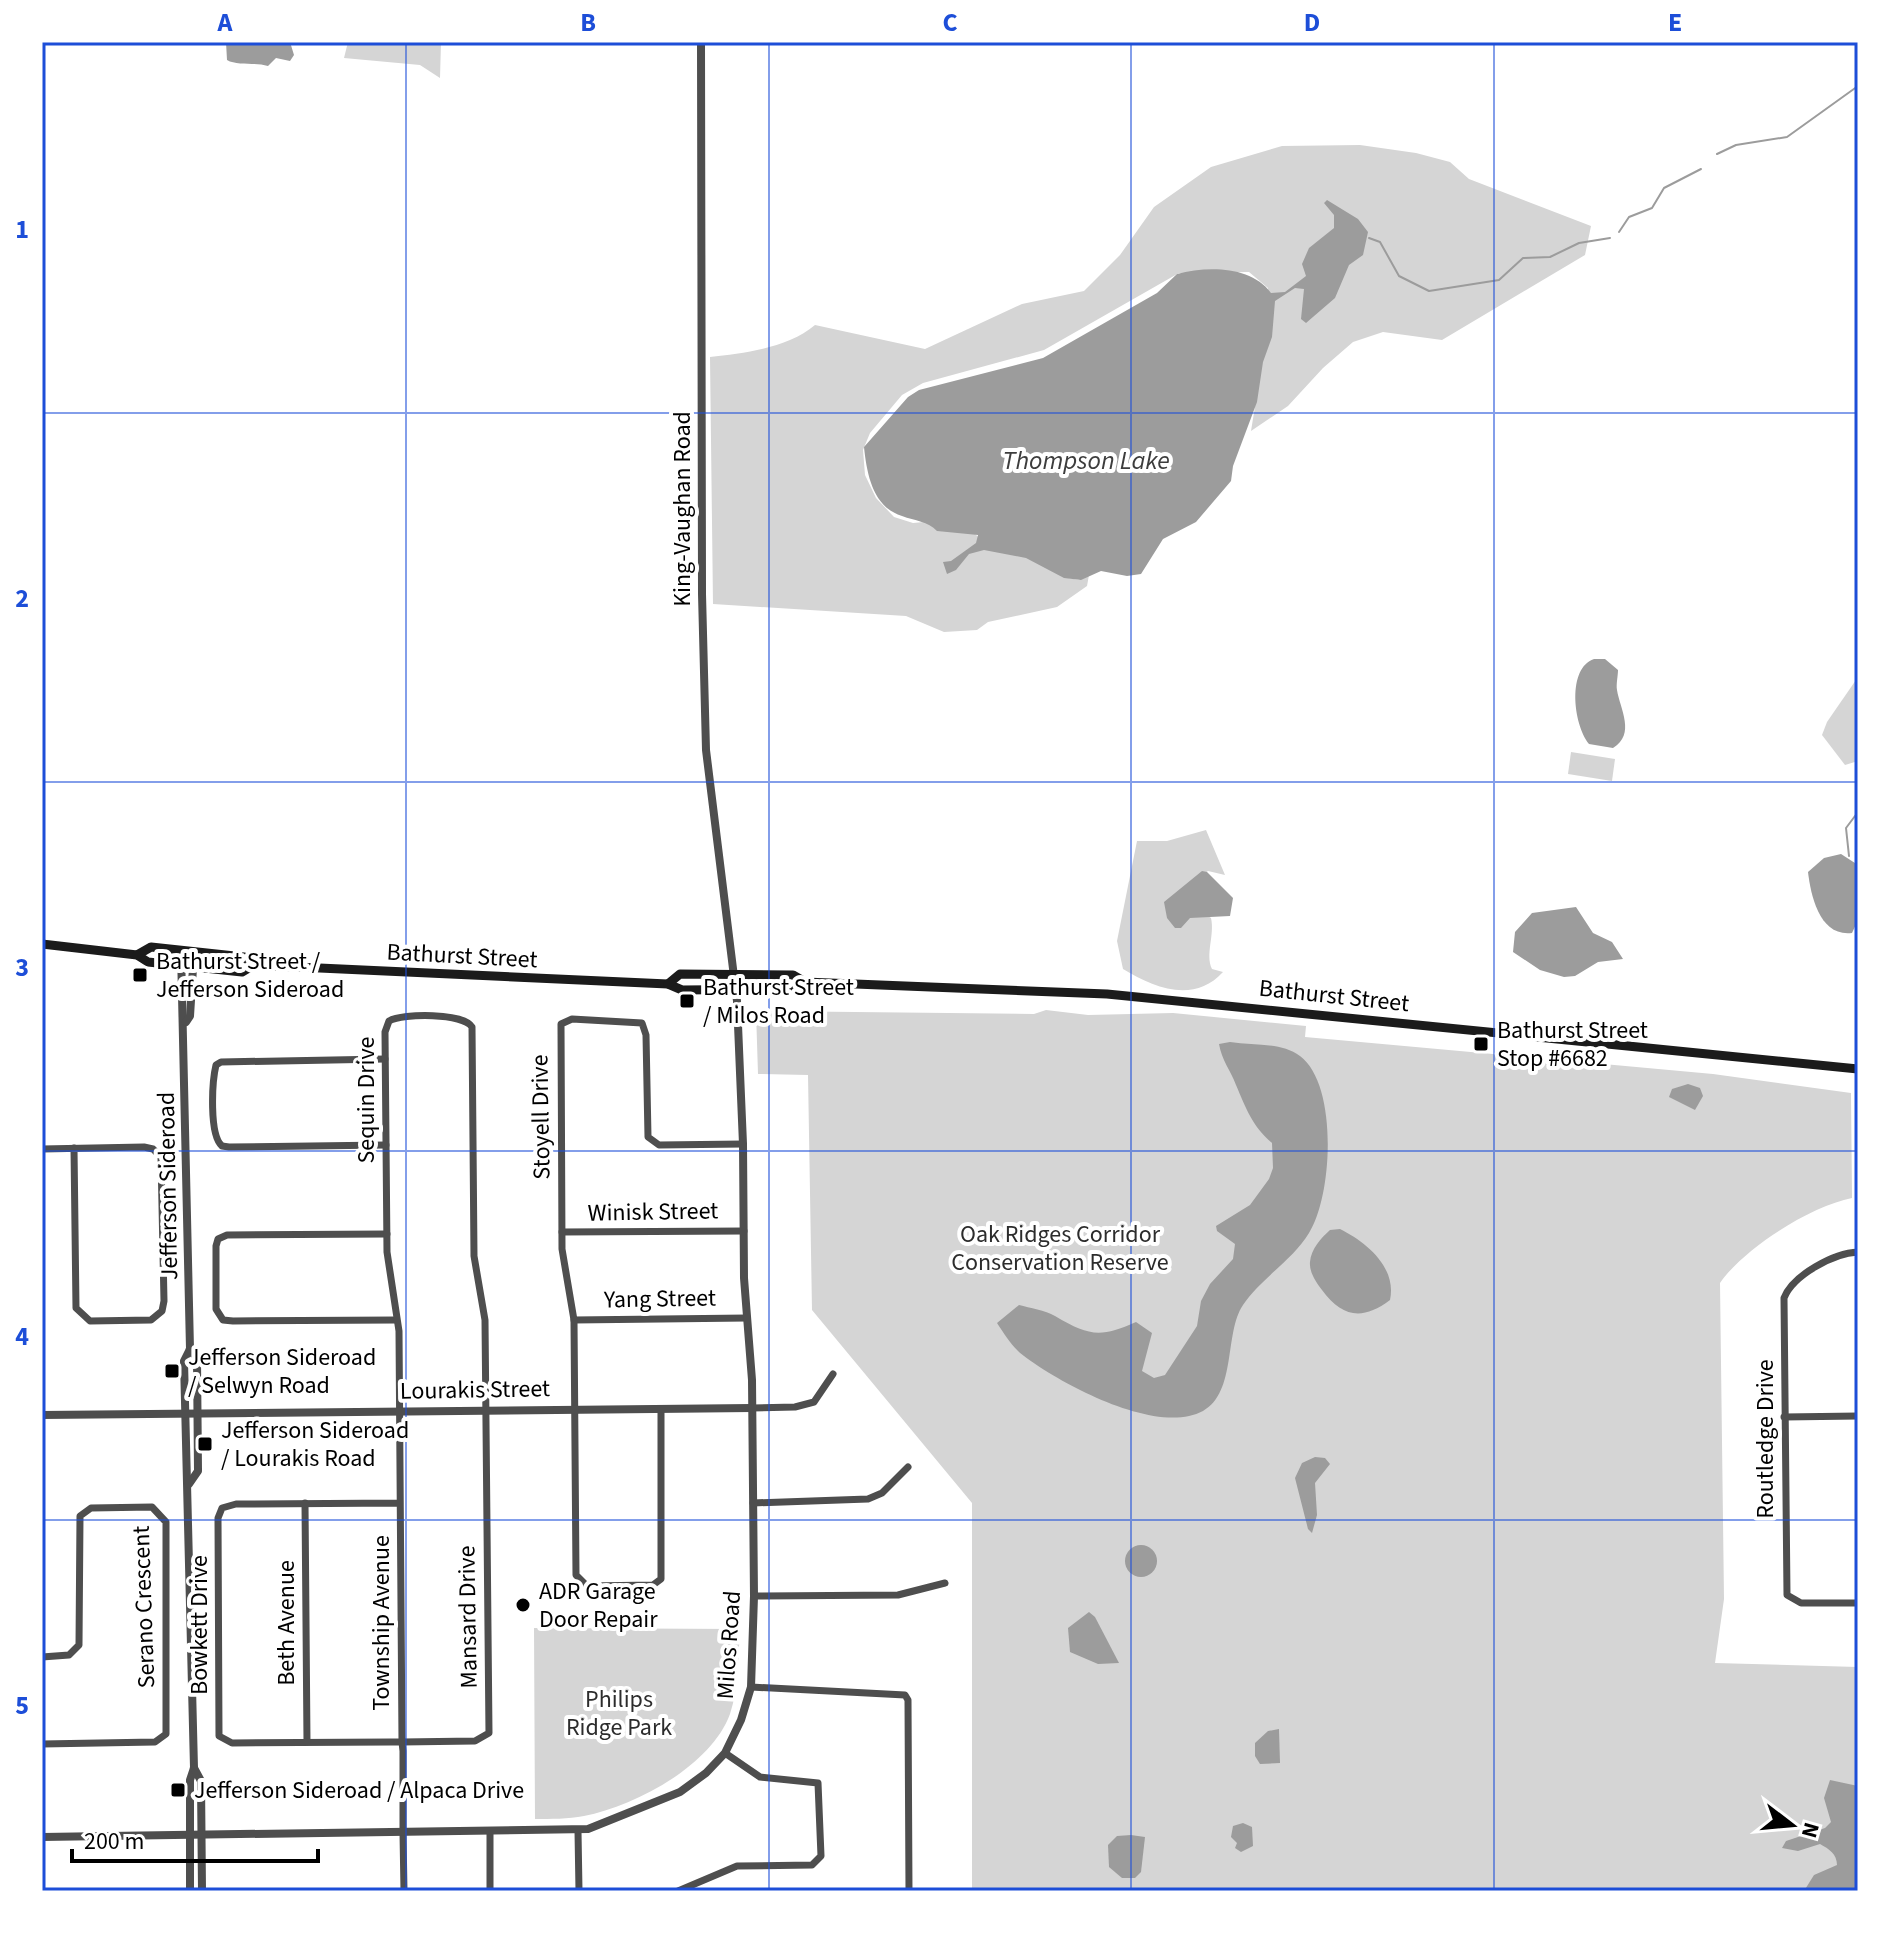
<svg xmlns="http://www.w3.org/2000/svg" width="1900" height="1933" viewBox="0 0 1900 1933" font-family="'Source Sans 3',sans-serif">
  <rect width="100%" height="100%" fill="#fff"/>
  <g fill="#d5d5d5">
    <path d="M 348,42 L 441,42 L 440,78 L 420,65 L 344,58 Z"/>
    <path d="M 1360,145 L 1416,153 L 1450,162 L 1469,179 L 1591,226 L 1585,255 L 1442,340 L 1383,332 L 1353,342 L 1323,368 L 1288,406 L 1251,431 L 1270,315 L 1268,288 L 1249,272 L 1179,273 L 1044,350 L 923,383 L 902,395 L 870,433 L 863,450 L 865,475 L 876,498 L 894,517 L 913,523 L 935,521 L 975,534 L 992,549 L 1025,552 L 1063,577 L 1079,580 L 1089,575 L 1087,586 L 1057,607 L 988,622 L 977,630 L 944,632 L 906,616 L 713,604 L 710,357 C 744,353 788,348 815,325 L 925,349 L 1022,304 L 1084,291 L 1120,255 L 1154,207 L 1211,167 L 1282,146 Z"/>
    <path d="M 1858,677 L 1858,761 L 1845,765 L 1822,735 L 1827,722 Z"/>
    <path d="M 1571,752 L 1615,759 L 1612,781 L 1568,774 Z"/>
    <path d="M 1206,830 L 1225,875 L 1208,871 L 1202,875 L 1205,914 L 1211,918 C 1215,935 1205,954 1212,969 L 1223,972 C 1194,1004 1154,988 1123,969 L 1117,941 L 1137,841 L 1167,841 Z"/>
    <path d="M 1046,1010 L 1088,1015 L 1173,1013 L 1306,1026 L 1305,1037 L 1713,1074 L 1851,1093 L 1852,1198 C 1811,1206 1744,1248 1720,1283 L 1724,1599 L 1715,1663 L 1858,1667 L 1858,1891 L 972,1891 L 972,1503 L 812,1310 L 808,1075 L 758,1074 L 756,1011 L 1034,1014 Z"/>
    <path d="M 534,1628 L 740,1629 C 738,1657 739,1687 730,1714 C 711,1766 635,1806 584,1816 C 568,1819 551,1819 535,1819 Z"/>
  </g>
  <g fill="#9c9c9c">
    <path d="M 226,42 L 290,42 L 294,55 L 290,61 L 276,58 L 268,66 C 255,62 237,66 227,60 Z"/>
    <path d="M 1327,200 L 1358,219 L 1368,232 L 1363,255 L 1349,265 L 1335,298 L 1306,323 L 1301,319 L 1304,289 L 1295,288 L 1275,301 L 1272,337 L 1263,362 L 1257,402 L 1233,466 L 1231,481 L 1196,522 L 1163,539 L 1141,574 L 1127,576 L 1101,571 L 1081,580 L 1064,578 L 1026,558 L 984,550 L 969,554 L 956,570 L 947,574 L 943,562 L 951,561 L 976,543 L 978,535 L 937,531 C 928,521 915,521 902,516 C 873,507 867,475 864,447 L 908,397 L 919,390 L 1043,358 L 1157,293 L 1177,274 C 1208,266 1251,266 1271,293 L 1285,292 L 1306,276 L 1302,264 L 1309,248 L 1334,228 L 1334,215 L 1324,203 Z"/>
    <path d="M 1594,659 L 1605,659 L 1618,670 C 1618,676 1616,684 1617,690 C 1620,709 1636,734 1613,748 L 1589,744 C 1573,724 1567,668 1594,659 Z"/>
    <path d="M 1841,854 L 1858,865 L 1858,920 L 1852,933 C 1820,937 1811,897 1808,872 L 1824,858 Z"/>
    <path d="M 1202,871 L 1207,872 L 1233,898 L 1230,916 L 1190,918 L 1181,928 L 1175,928 L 1167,918 L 1164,902 Z"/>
    <path d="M 1576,907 L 1593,933 L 1612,942 L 1623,959 L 1598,962 L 1575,976 L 1564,977 L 1540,970 L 1513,952 L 1515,932 L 1532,913 Z"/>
    <path d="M 1230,1042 C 1254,1046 1281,1042 1300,1056 C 1338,1084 1333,1195 1309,1233 C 1292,1261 1261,1278 1243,1305 C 1224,1333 1237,1392 1203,1411 C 1157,1436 1061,1384 1024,1356 C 1012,1347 1005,1335 997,1323 L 1019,1305 C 1030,1308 1045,1310 1055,1316 C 1089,1336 1100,1338 1136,1322 L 1152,1333 L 1142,1371 L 1154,1378 L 1165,1375 L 1197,1326 L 1201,1301 L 1210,1284 L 1233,1259 L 1235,1244 L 1217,1231 L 1216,1226 L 1250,1205 L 1269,1179 L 1273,1168 L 1272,1143 C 1252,1126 1246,1108 1236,1085 C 1230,1069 1222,1061 1219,1044 Z"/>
    <path d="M 1688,1084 L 1700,1088 L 1703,1096 L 1695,1110 L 1669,1097 L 1672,1089 Z"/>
    <path d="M 1340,1229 C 1366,1242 1397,1267 1390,1300 C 1362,1321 1342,1317 1322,1290 C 1316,1282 1309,1272 1310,1262 C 1311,1249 1321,1238 1330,1230 Z"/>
    <path d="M 1315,1457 L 1325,1458 L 1330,1464 L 1315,1483 L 1317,1515 L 1312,1533 L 1308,1529 L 1295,1478 L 1302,1463 Z"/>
    <circle cx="1141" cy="1561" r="16"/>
    <path d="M 1089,1612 L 1095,1617 L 1119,1663 L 1098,1664 L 1070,1652 L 1068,1628 Z"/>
    <path d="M 1279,1729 L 1280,1763 L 1260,1764 L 1255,1756 L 1255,1743 L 1268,1731 Z"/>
    <path d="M 1830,1780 L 1858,1786 L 1858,1891 L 1804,1891 L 1814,1875 L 1837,1865 C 1837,1854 1829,1849 1820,1844 L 1798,1851 L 1782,1848 L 1786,1841 L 1825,1828 L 1831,1822 L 1824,1798 Z"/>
    <path d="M 1243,1823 L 1252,1827 L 1253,1846 L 1241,1852 L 1235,1848 L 1237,1843 L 1231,1837 L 1233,1826 Z"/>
    <path d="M 1131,1835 L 1145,1837 L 1141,1872 L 1135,1878 L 1122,1878 L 1109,1867 L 1108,1845 L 1117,1836 Z"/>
  </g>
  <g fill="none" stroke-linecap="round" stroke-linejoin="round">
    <g stroke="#9c9c9c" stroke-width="2">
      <path d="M 1717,154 L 1736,145 L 1787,137 L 1858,86"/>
      <path d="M 1619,232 L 1629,217 L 1652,208 L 1664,188 L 1701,169"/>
      <path d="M 1369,238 L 1380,242 L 1399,276 L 1429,291 L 1499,280 L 1523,258 L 1550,257 L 1579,243 L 1610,238"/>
      <path d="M 1849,856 L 1846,828 L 1858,812"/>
    </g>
    <g stroke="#4e4e4e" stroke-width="7">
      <path d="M 385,1059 L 221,1062 L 216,1065 C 212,1082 209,1135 222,1146 L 229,1147 L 386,1145"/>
      <path d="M 42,1149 L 144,1147 L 153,1149 L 161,1157 L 164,1301 L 162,1311 L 151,1320 L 90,1321 L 76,1308 L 74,1148"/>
      <path d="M 562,1232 L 744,1231"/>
      <path d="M 387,1234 L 227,1235 L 218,1239 L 216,1246 L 216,1309 L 223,1320 L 233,1321 L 396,1320"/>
      <path d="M 1858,1252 C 1834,1253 1793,1275 1784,1298 L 1787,1595 L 1801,1603 L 1858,1603"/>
      <path d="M 574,1320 L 747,1318"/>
      <path d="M 752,1408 L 795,1407 L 814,1402 L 833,1374"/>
      <path d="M 661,1409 L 661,1579 L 653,1585 L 587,1586 L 576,1575 L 574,1320 L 562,1249 L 561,1024 L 572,1019 L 642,1023 L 646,1035 L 648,1137 L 659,1145 L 743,1144"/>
      <path d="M 1784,1417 L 1858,1416"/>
      <path d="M 305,1503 L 307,1742"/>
      <path d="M 400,1503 L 236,1504 L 222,1508 L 218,1518 L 219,1736 L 232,1743 L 391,1742 L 402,1742 L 475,1741 L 489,1733 L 485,1320 L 474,1256 L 472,1027 C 464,1013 403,1013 389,1021 L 385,1032 L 387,1252 L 399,1331 L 402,1742 L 403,1751 L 403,1833 L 404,1891"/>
      <path d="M 753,1503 L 868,1499 L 882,1493 L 908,1467"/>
      <path d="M 754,1596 L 898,1595 L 945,1583"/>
      <path d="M 42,1657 L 69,1655 L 79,1645 L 80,1516 L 91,1508 L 152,1507 L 166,1522 L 166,1734 L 155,1742 L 42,1744"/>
      <path d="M 751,1687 L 905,1695 L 908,1700 L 909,1891"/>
      <path d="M 578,1831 L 579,1891"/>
      <path d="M 490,1832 L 490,1891"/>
      <path d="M 678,1891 L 737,1866 L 812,1865 L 821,1856 L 818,1783 L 760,1777 L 725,1753"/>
    </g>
    <g stroke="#4e4e4e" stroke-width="8">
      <path d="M 181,951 L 190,1349 L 184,1361 L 194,1768 L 190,1780 L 190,1891"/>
      <path d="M 186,1022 L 190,1016 L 194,952"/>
      <path d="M 42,1415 L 752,1408"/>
      <path d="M 189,1484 L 198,1471 L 197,1359 L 190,1349"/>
      <path d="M 194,1768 L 201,1781 L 202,1891"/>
      <path d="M 42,1837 L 588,1829 L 680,1792 L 706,1773 L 725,1753 L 741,1720 L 751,1687 L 754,1596 L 752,1380 L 744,1278 L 743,1144 L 737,1001 L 706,750 L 702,594 L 701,42"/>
    </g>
    <g stroke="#1b1b1b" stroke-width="9">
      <path d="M 42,944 L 137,955 L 148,962 L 242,972 L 254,965"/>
      <path d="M 137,955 L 151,947 L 244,957 L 254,965 L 668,984 L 682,990 L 795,989 L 805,982"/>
      <path d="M 668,984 L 680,974 L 793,975 L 805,982 L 1107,994 L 1858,1069"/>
    </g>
  </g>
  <path fill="none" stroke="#1d4ed8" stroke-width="2" stroke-opacity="0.55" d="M 406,42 L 406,1891M 769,42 L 769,1891M 1131,42 L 1131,1891M 1494,42 L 1494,1891M 42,413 L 1858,413M 42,782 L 1858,782M 42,1151 L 1858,1151M 42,1520 L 1858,1520"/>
  <g fill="#000" stroke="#fff" stroke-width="3">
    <rect x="132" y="967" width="16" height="16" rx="4"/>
    <rect x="679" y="993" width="16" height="16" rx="4"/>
    <rect x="1473" y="1036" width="16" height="16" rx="4"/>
    <rect x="164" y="1363" width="16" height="16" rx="4"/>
    <rect x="197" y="1436" width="16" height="16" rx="4"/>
    <circle cx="523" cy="1605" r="8"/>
    <rect x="170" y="1782" width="16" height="16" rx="4"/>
  </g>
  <g text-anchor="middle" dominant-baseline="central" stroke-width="8" stroke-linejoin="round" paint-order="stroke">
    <g font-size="24" fill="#000" stroke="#fff">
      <text transform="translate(682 509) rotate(-90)">King-Vaughan Road</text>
      <text transform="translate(462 956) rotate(3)">Bathurst Street</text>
      <text transform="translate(1334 996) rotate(6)">Bathurst Street</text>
      <text transform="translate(366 1100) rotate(-90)">Sequin Drive</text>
      <text transform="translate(541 1117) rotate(-91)">Stoyell Drive</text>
      <text transform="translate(168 1186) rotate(-91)">Jefferson Sideroad</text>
      <text transform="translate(653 1212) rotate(-1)">Winisk Street</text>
      <text transform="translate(660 1299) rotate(-1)">Yang Street</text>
      <text transform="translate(475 1390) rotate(-1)">Lourakis Street</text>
      <text transform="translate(1765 1439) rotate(-90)">Routledge Drive</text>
      <text transform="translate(144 1607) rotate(-92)">Serano Crescent</text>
      <text transform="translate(468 1617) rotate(-91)">Mansard Drive</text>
      <text transform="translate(286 1623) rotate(-90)">Beth Avenue</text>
      <text transform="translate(381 1623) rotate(-90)">Township Avenue</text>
      <text transform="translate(199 1625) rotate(-90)">Bowkett Drive</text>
      <text transform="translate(729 1645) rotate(-86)">Milos Road</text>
    </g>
    <g font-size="24" fill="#000" stroke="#fff" text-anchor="start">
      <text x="156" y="961">Bathurst Street /<tspan x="156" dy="28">Jefferson Sideroad</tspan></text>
      <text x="703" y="987">Bathurst Street<tspan x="703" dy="28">/ Milos Road</tspan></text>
      <text x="1497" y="1030">Bathurst Street<tspan x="1497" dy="28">Stop #6682</tspan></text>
      <text x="188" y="1357">Jefferson Sideroad<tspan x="188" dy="28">/ Selwyn Road</tspan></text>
      <text x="221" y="1430">Jefferson Sideroad<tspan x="221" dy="28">/ Lourakis Road</tspan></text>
      <text x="539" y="1591">ADR Garage<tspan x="539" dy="28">Door Repair</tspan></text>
      <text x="194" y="1790">Jefferson Sideroad / Alpaca Drive</text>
    </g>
    <g font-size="24" fill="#2c2c2c" stroke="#fff">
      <text x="1060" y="1234">Oak Ridges Corridor<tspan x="1060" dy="28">Conservation Reserve</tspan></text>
      <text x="619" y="1699">Philips<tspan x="619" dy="28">Ridge Park</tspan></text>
    </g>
    <g font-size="26" font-style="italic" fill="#3d3d3d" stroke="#fff">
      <text x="1086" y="460">Thompson Lake</text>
    </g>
  </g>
  <rect width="1900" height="1933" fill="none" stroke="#ffffff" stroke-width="88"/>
  <g transform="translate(1792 1825) rotate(106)" stroke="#ffffff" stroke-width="6" paint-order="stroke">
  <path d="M0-6L14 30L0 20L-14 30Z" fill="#000000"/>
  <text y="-12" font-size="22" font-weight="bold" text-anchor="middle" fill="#000000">N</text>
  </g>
  <path d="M72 1849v12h246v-12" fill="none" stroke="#000000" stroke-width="4"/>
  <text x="84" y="1849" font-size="24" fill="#000000" stroke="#ffffff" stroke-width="6" paint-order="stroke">200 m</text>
  <rect x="44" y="44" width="1812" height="1845" fill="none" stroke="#1d4ed8" stroke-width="3"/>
  <g font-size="26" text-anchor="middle" font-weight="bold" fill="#1d4ed8">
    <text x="225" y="31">A</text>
    <text x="588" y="31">B</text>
    <text x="950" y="31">C</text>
    <text x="1312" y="31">D</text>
    <text x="1675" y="31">E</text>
    <text x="22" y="238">1</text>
    <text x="22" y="607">2</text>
    <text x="22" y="976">3</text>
    <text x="22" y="1345">4</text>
    <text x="22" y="1714">5</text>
  </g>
</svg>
